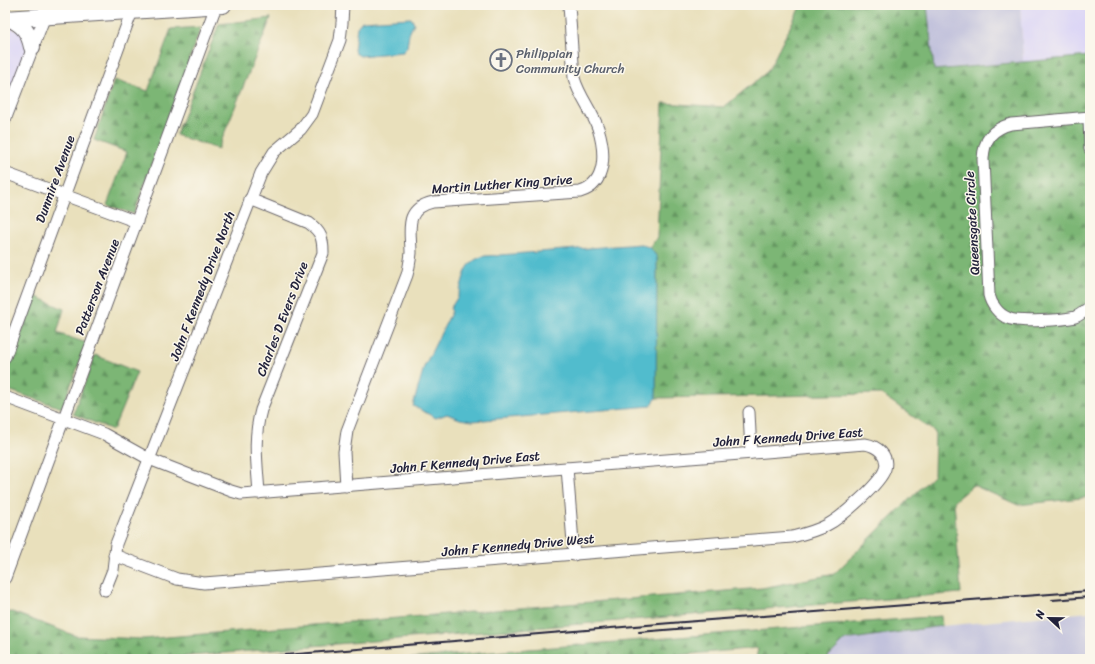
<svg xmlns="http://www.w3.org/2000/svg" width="1095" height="664" viewBox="0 0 1095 664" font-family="Sriracha,sans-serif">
  <defs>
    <pattern id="forest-firs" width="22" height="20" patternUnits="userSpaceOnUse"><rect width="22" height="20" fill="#7bb674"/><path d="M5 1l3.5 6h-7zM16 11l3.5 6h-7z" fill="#649460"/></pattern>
  </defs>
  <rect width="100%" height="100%" fill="#fbf7ec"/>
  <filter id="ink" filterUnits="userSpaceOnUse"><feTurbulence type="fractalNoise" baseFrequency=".025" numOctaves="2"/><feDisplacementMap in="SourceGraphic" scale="8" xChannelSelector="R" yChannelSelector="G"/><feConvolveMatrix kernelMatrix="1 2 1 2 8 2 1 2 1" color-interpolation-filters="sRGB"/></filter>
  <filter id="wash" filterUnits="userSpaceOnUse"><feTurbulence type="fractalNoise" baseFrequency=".012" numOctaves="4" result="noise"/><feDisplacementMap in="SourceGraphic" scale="16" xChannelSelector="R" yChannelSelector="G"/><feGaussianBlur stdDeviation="0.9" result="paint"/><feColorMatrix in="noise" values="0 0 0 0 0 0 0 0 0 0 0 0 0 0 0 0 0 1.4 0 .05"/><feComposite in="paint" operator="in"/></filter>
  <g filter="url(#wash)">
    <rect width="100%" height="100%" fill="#e9e0bc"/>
    <g fill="#dcd6f6">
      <path d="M 1020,5 L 1090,5 L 1090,56 L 1023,62 Z"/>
      <path d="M 5,25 L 21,32 L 27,50 L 5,111 Z"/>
    </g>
    <g fill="#c2c2dc">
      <path d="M 927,5 L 1020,5 L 1023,62 L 933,70 Z"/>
      <path d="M 1090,612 L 1090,659 L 826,659 L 845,640 L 942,626 Z"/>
    </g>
    <g fill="url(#forest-firs)" stroke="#4e6c58">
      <path d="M 800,5 L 927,5 L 934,70 L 1090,56 L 1090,497 L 1018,505 L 973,485 L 954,501 L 961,593 L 153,659 L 5,659 L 5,613 L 12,612 L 76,636 L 143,639 L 762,588 L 834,574 L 934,475 L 935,432 L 881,394 L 656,398 L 657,257 L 650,248 L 657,237 L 663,103 L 724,107 L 768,71 L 800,7 Z"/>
      <path d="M 271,18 L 218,149 L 176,135 L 219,24 Z"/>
      <path d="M 201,27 L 134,214 L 107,205 L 127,152 L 94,140 L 114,80 L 148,91 L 171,29 Z"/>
      <path d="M 35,296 L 64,309 L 57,333 L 87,343 L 62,408 L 5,389 L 5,377 Z"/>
      <path d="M 95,355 L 137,372 L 113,430 L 73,414 Z"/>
      <path d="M 941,616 L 942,626 L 845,640 L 826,659 L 756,659 L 758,648 L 636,659 L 404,659 Z"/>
    </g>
    <g fill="#51bccd" stroke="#3a6f84">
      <path d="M 411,18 L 414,23 L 409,34 L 407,47 L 403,52 L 360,56 L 355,53 L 354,50 L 357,27 L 362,21 Z"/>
      <path d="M 641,244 L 650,248 L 657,257 L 656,398 L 651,406 L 472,421 L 460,419 L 447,414 L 436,418 L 413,406 L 424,367 L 452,311 L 450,309 C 452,305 455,302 457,298 C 465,281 462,261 485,256 C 490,256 493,255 497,256 L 500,255 Z"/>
    </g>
  </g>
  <g filter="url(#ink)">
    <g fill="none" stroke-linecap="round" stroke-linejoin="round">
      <g stroke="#686468" stroke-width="13">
        <g id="minor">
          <path d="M 1090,117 L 1011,124 C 992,129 984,139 983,159 L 989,295 C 991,304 999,315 1008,318 C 1017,323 1065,320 1075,317 C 1081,315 1086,310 1090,306"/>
          <path d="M 1089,118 L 1090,149"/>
          <path d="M 5,120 L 45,16"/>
          <path d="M 5,173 L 137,222"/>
          <path d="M 250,199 L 309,223 C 321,232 323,238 323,253 L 261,410 C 253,439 257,463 259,493"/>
          <path d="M 5,357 L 132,11"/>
          <path d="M 5,397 L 104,434 L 149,459 L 231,491 L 241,494 L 865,444 C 877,446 889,455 885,469 C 880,484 842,517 827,525 C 816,531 804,534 792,537 L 204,583 L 177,579 L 114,555"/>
          <path d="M 749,412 L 751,453"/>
          <path d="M 567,468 L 574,555"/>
          <path d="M 346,486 L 344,452 L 347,431 L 407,275 C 409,268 410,261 411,253 C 411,231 403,209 433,202 L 580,192 C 608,184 605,150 598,128 C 592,111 579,96 574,78 L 569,5"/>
          <path d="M 5,578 L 216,6"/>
          <path d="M 105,590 L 113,570 L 116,544 L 261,173 L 274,152 L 301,129 L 312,114 L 340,40 L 342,23 L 343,5"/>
        </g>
      </g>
      <g stroke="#686468" stroke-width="18">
        <g id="highway">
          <path d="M 5,19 L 223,5"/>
          <path d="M 10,19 C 23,24 29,33 32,47"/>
        </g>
      </g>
      <use href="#minor" stroke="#fff" stroke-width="11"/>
      <use href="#highway" stroke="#fff" stroke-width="16"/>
      <g stroke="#22223b" stroke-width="2">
        <path d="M 1052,600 L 1090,597"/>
        <path d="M 639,632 L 689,628"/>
        <path d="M 236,659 L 671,623 L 1090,591"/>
      </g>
    </g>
  </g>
  <defs>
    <g id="church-ring" transform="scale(1.15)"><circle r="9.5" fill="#fbf7ec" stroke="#6b7280" stroke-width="1.5"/><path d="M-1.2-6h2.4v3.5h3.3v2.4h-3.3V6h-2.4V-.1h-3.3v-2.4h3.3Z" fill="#6b7280"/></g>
  </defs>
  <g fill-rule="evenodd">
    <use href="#church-ring" x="501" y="60"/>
  </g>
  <g text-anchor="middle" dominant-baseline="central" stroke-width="3" stroke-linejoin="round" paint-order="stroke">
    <g font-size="13" fill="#5b616d" stroke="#fbf7ec" text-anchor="start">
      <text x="516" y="53">Philippian<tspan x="516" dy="15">Community Church</tspan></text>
    </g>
    <g font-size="13" fill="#22223b" stroke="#fbf7ec">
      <text transform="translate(55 179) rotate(-70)">Dunmire Avenue</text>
      <text transform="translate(502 184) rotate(-4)">Martin Luther King Drive</text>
      <text transform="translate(972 223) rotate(-93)">Queensgate Circle</text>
      <text transform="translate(202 286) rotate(-69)">John F Kennedy Drive North</text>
      <text transform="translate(97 287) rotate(-69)">Patterson Avenue</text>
      <text transform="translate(282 319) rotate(-69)">Charles D Evers Drive</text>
      <text transform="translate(788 437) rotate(-4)">John F Kennedy Drive East</text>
      <text transform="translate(465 462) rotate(-5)">John F Kennedy Drive East</text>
      <text transform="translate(518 545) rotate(-5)">John F Kennedy Drive West</text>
    </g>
  </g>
  <rect width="1095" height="664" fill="none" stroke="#fbf7ec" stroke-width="20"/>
  <g transform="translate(1049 618) rotate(292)" stroke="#fbf7ec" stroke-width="3" paint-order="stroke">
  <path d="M0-3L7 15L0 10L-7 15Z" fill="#22223b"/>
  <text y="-6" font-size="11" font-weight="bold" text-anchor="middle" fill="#22223b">N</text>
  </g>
</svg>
